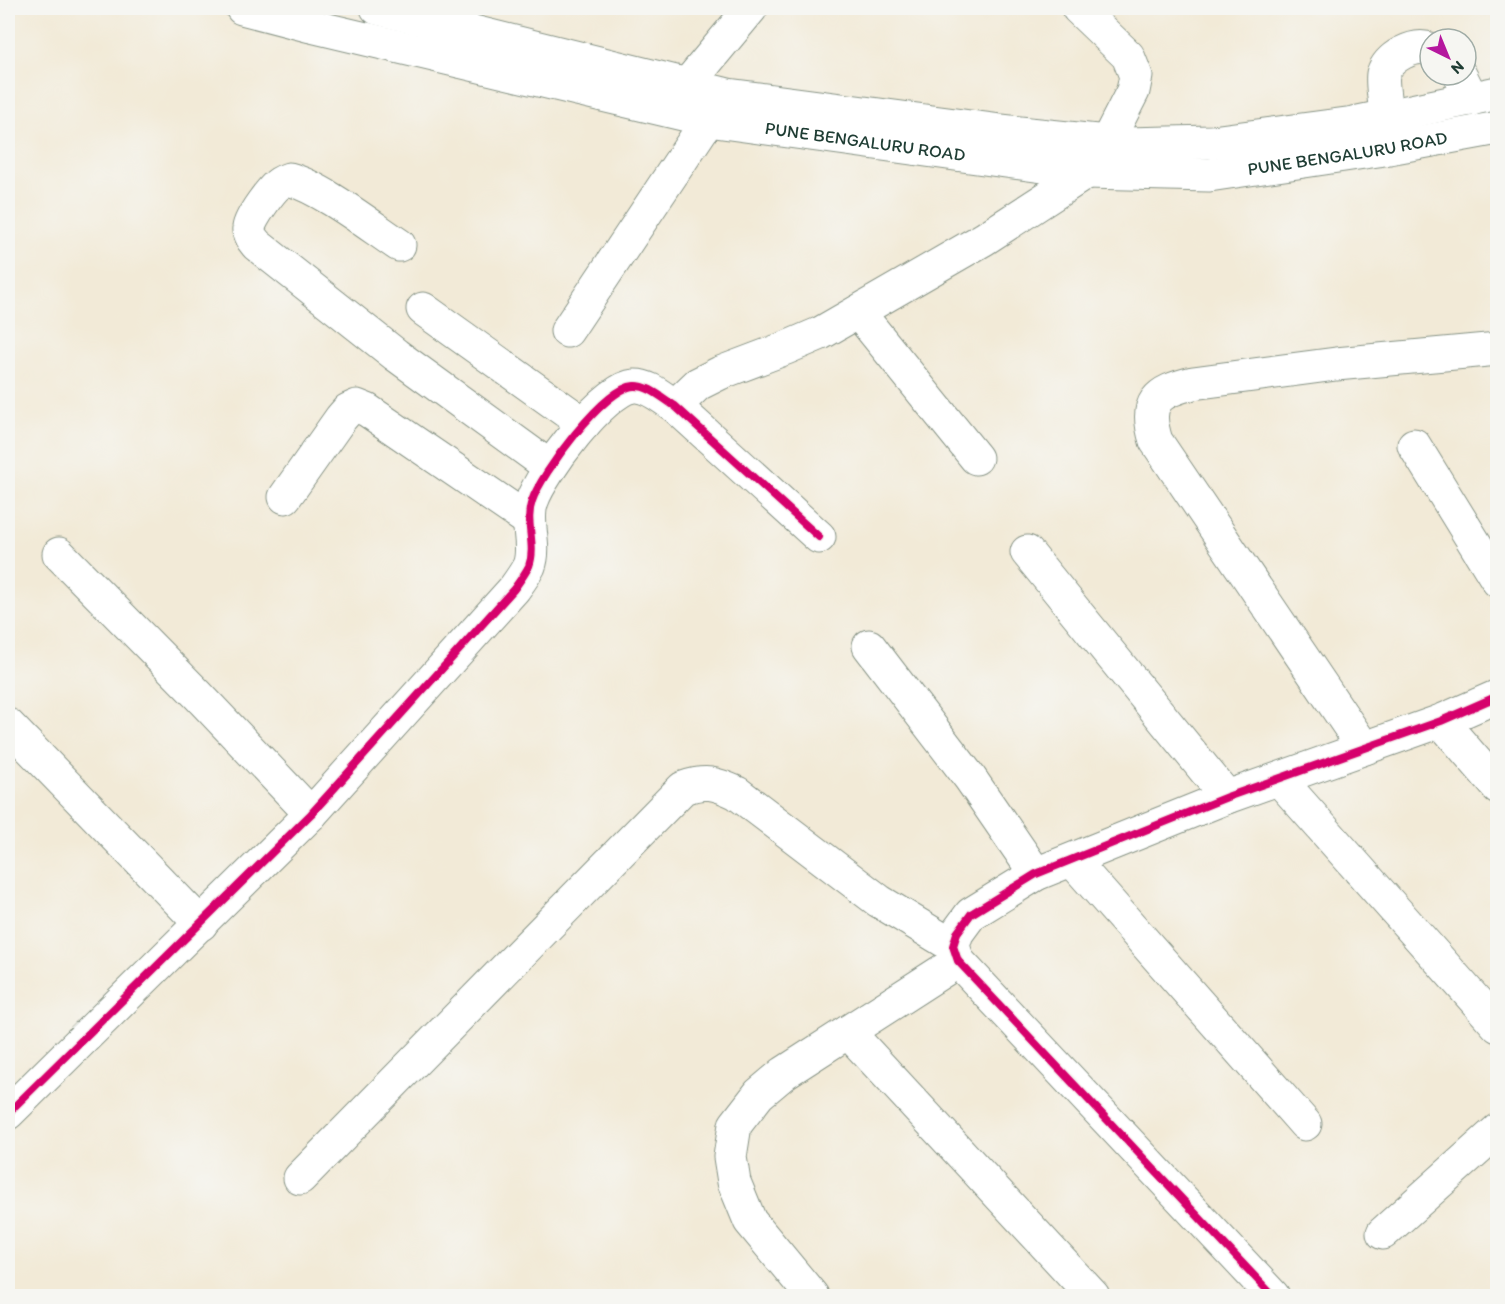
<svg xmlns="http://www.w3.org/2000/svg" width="1505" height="1304" viewBox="0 0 1505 1304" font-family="Itim,sans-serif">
  <rect width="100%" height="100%" fill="#f6f6f2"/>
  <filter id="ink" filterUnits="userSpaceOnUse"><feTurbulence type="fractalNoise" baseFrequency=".0167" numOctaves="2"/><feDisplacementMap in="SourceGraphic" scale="12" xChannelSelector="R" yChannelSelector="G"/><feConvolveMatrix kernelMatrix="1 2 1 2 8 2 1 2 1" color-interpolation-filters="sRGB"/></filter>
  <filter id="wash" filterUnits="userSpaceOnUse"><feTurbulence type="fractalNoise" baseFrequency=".008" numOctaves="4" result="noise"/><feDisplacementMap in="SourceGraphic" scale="24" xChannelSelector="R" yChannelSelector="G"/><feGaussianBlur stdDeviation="1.35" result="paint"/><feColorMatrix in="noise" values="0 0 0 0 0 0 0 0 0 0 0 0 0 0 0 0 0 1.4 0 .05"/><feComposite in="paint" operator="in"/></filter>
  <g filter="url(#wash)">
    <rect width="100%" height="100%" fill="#f2ead7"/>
  </g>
  <g filter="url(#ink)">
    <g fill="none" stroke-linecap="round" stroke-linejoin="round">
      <g stroke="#889486" stroke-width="35">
        <g id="minor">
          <path d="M 1078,8 L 1128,56 L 1136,76 L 1133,91 L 1107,142"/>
          <path d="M 1460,75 L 1472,99"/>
          <path d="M 687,85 L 751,8"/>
          <path d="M 1386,117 C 1386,106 1381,84 1383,74 C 1388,57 1414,43 1430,49"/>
          <path d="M 399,245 C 369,225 322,188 289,179 C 286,180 283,181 280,183 C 272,188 250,218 249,228 C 248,235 253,240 257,245 L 396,355 L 550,467"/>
          <path d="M 423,309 L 584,424"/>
          <path d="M 858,312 L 976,458"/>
          <path d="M 567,331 L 708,120"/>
          <path d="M 675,406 L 698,384 L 720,373 L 786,348 L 821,333 L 984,239 L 1087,172"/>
          <path d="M 1414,445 L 1498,581"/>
          <path d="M 285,497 L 341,418 L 348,410 L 357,406 L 367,410 L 528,520"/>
          <path d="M 1027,552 L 1227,797"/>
          <path d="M 59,554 L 198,695 L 311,814"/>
          <path d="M 869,646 L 970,778 L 1036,874"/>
          <path d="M 1441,721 L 1498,787"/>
          <path d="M 8,725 L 201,924"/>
          <path d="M 1364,748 L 1156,441 C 1144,402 1156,392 1193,383 L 1336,364 L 1498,349"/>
          <path d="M 1279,779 L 1498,1026"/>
          <path d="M 1072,860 L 1305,1124"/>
          <path d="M 848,1032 L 1093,1296"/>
          <path d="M 8,1113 L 311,814 L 514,589 C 519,582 525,574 529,566 C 537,545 524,522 532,501 C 541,474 604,388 634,386 C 649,385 662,398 675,406 L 819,537"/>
          <path d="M 300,1178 L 683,788 C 706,780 715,783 737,793 L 879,901 L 953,946"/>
          <path d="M 1383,1233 L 1498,1130"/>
          <path d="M 812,1296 L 750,1221 L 734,1182 L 730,1157 L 735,1125 L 759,1094 L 784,1073 L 958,961"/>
          <path d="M 1273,1296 L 958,961 L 953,946 L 957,933 L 971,914 L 1036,874 L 1227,797 L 1441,721 L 1498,696"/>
        </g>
      </g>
      <g stroke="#889486" stroke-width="35">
        <g id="major">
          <path id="s1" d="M 242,8 L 311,26 L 708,120 L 1087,172 L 1209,175 L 1378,150 L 1498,128"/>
          <path d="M 377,8 L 728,95 L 1001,131 L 1126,144 L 1212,142 L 1354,123 L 1498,93"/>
        </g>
      </g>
      <use href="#minor" stroke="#fff" stroke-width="33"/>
      <use href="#major" stroke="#fff" stroke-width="33"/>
      <g stroke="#f6f6f2" stroke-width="11">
        <g id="cycleway">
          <path d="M 8,1113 L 311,814 L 514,589 C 519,582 525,574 529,566 C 537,545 524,522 532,501 C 541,474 604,388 634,386 C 649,385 662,398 675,406 L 819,537"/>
          <path d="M 1273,1296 L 958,961 L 953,946 L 957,933 L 971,914 L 1036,874 L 1227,797 L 1441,721 L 1498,696"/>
        </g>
      </g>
      <use href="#cycleway" stroke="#d6006c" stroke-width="8"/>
    </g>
  </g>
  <g text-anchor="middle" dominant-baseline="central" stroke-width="4.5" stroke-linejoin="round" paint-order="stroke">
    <g font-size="18" fill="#1f3d34" stroke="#f6f6f2">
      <text stroke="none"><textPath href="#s1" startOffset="638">PUNE BENGALURU ROAD</textPath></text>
      <text stroke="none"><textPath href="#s1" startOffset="1124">PUNE BENGALURU ROAD</textPath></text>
    </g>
  </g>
  <rect width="1505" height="1304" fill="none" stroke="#f6f6f2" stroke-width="30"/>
  <g transform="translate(1448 57) rotate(137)"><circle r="28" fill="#f6f6f2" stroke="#a0aca6" stroke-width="1.5"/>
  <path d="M0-4.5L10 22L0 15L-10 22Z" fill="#b5179e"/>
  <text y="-9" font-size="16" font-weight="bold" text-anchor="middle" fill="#1f3d34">N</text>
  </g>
</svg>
